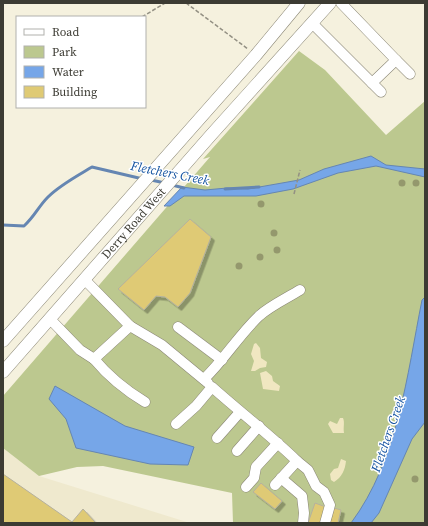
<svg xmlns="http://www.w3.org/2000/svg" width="428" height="526" viewBox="0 0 428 526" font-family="'Source Serif 4',serif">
  <defs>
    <filter id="shadow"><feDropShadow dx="3.5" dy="3.5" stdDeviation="0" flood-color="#0004"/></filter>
  </defs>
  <rect width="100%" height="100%" fill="#f5f1de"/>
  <path fill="#efe9ce" d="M 3,448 L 39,476 L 190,523 L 3,523 Z"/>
  <path fill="#bcc88f" d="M 299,51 L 325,70 L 386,135 L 425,101 L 425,523 L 233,523 L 232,493 L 103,466 L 77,467 L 39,476 L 3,448 L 3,396 L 210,157 L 203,159 Z"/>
  <g fill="#f0e7c1">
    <path d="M 256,343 L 260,348 L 261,358 L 267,362 L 266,367 L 260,368 L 255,371 L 251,371 L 254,361 L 251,354 L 254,344 Z"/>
    <path d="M 266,371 L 272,376 L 273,381 L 280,386 L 279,391 L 263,389 L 260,373 Z"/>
    <path d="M 340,418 L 343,418 C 345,423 343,427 344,433 L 333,433 L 328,424 L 330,421 L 337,424 Z"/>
    <path d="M 341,459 L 346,461 C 345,470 342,477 334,482 L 331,480 L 330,474 L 334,469 L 338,468 Z"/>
  </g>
  <g fill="#76a6e8" stroke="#6586b2">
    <path d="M 371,156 L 386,165 L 425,169 L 425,177 L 376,166 L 338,173 L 293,189 L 256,196 L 184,196 L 170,206 L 164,206 L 182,187 L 205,190 L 227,188 L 248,189 L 299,180 L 324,169 Z"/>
    <path d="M 425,297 L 425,422 L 412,439 L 379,513 L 371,523 L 351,523 C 398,460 407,375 422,300 Z"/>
    <path d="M 55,386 L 125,426 L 194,447 L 188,465 L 150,464 L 76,448 L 66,419 L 49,399 Z"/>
  </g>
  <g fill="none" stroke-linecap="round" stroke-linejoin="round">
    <g stroke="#6586b2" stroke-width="3">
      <path d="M 151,180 L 165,183"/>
      <path d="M 172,185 L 184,188"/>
      <path d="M 225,189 L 259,187"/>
      <path d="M 3,225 L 24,226 C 35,216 38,207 48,197 C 60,185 77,176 92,167 L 143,179"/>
    </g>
  </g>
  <g fill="#dfca74" stroke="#b5b19f" filter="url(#shadow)">
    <path d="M 190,219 L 211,237 L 190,293 L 178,307 L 165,297 L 156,296 L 144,310 L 118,289 Z"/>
    <path d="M 3,474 L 72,522 L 83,509 L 96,523 L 3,523 Z"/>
    <path d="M 261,483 L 282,501 L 275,509 L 253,492 Z"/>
    <path d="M 315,503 L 326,507 L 321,523 L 308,523 Z"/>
    <path d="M 334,508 L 341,510 L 338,523 L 330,523 Z"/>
  </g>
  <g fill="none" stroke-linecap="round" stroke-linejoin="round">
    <g stroke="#8b8776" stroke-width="11">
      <g id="minor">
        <path d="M 312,23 L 372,83 L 396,60 L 341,3"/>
        <path d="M 396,60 L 410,74"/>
        <path d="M 372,83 L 381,92"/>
        <path d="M 85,280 L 130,326 L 94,359 C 109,377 125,390 145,402"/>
        <path d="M 50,319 L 80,350 L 94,359"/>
        <path d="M 130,326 L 162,345 L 208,383"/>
        <path d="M 178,327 L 222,360"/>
        <path d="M 204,379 C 224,360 238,336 259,316 C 270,306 287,298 300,290"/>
        <path d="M 176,424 L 196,406 L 212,387 C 240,412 270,435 297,461 L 275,485"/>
        <path d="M 217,438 L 240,412"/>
        <path d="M 237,451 L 259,426"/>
        <path d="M 297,461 L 308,470 L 316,486 L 324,492 L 330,505 L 325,523"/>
        <path d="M 281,478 L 302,496 L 304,513 L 303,523"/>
        <path d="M 246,487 L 254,478 L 256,467 L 278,443"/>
      </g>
    </g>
    <g stroke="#8b8776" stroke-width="13">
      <g id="major">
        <path d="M 3,341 L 256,55 L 299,3"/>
        <path id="s1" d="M 3,372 L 211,135 L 330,3"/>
      </g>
    </g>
    <g stroke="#939083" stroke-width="1.5" stroke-dasharray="4 2" stroke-linecap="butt">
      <path d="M 186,3 L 248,49"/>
      <path d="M 142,17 L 165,3"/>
      <path d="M 294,194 L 300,170"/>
    </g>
    <use href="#minor" stroke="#fff" stroke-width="10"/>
    <use href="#major" stroke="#fff" stroke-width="12"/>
  </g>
  <g fill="#94986d">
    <circle cx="402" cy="183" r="3.5"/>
    <circle cx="416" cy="183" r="3.5"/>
    <circle cx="261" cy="204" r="3.5"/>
    <circle cx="274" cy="233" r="3.5"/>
    <circle cx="277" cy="250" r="3.5"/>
    <circle cx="260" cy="257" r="3.5"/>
    <circle cx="239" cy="266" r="3.5"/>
    <circle cx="415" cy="479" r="3.5"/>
  </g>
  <g text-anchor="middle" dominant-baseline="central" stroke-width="3" stroke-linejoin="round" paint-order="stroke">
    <g font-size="12" fill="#3c3b33" stroke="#fff">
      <text stroke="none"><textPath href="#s1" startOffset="198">Derry Road West</textPath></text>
    </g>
    <g font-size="13" font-style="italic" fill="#1453a1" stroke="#fff">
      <text transform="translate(170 173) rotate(11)">Fletchers Creek</text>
      <text transform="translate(388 434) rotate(-71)">Fletchers Creek</text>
    </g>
  </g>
  <rect width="428" height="526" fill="none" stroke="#3c3b33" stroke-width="8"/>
  <rect x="16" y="16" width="130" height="92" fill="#ffffff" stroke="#b1b1ad"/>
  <rect x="24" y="29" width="20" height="6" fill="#ffffff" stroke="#b1b1ad"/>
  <text x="52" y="36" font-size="12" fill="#3c3b33">Road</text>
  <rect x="24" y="46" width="20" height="12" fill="#bcc88f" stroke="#b1b1ad"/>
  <text x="52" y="56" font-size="12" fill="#3c3b33">Park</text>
  <rect x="24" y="66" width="20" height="12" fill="#76a6e8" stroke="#b1b1ad"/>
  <text x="52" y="76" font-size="12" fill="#3c3b33">Water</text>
  <rect x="24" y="86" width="20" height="12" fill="#dfca74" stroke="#b1b1ad"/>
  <text x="52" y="96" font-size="12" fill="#3c3b33">Building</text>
</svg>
